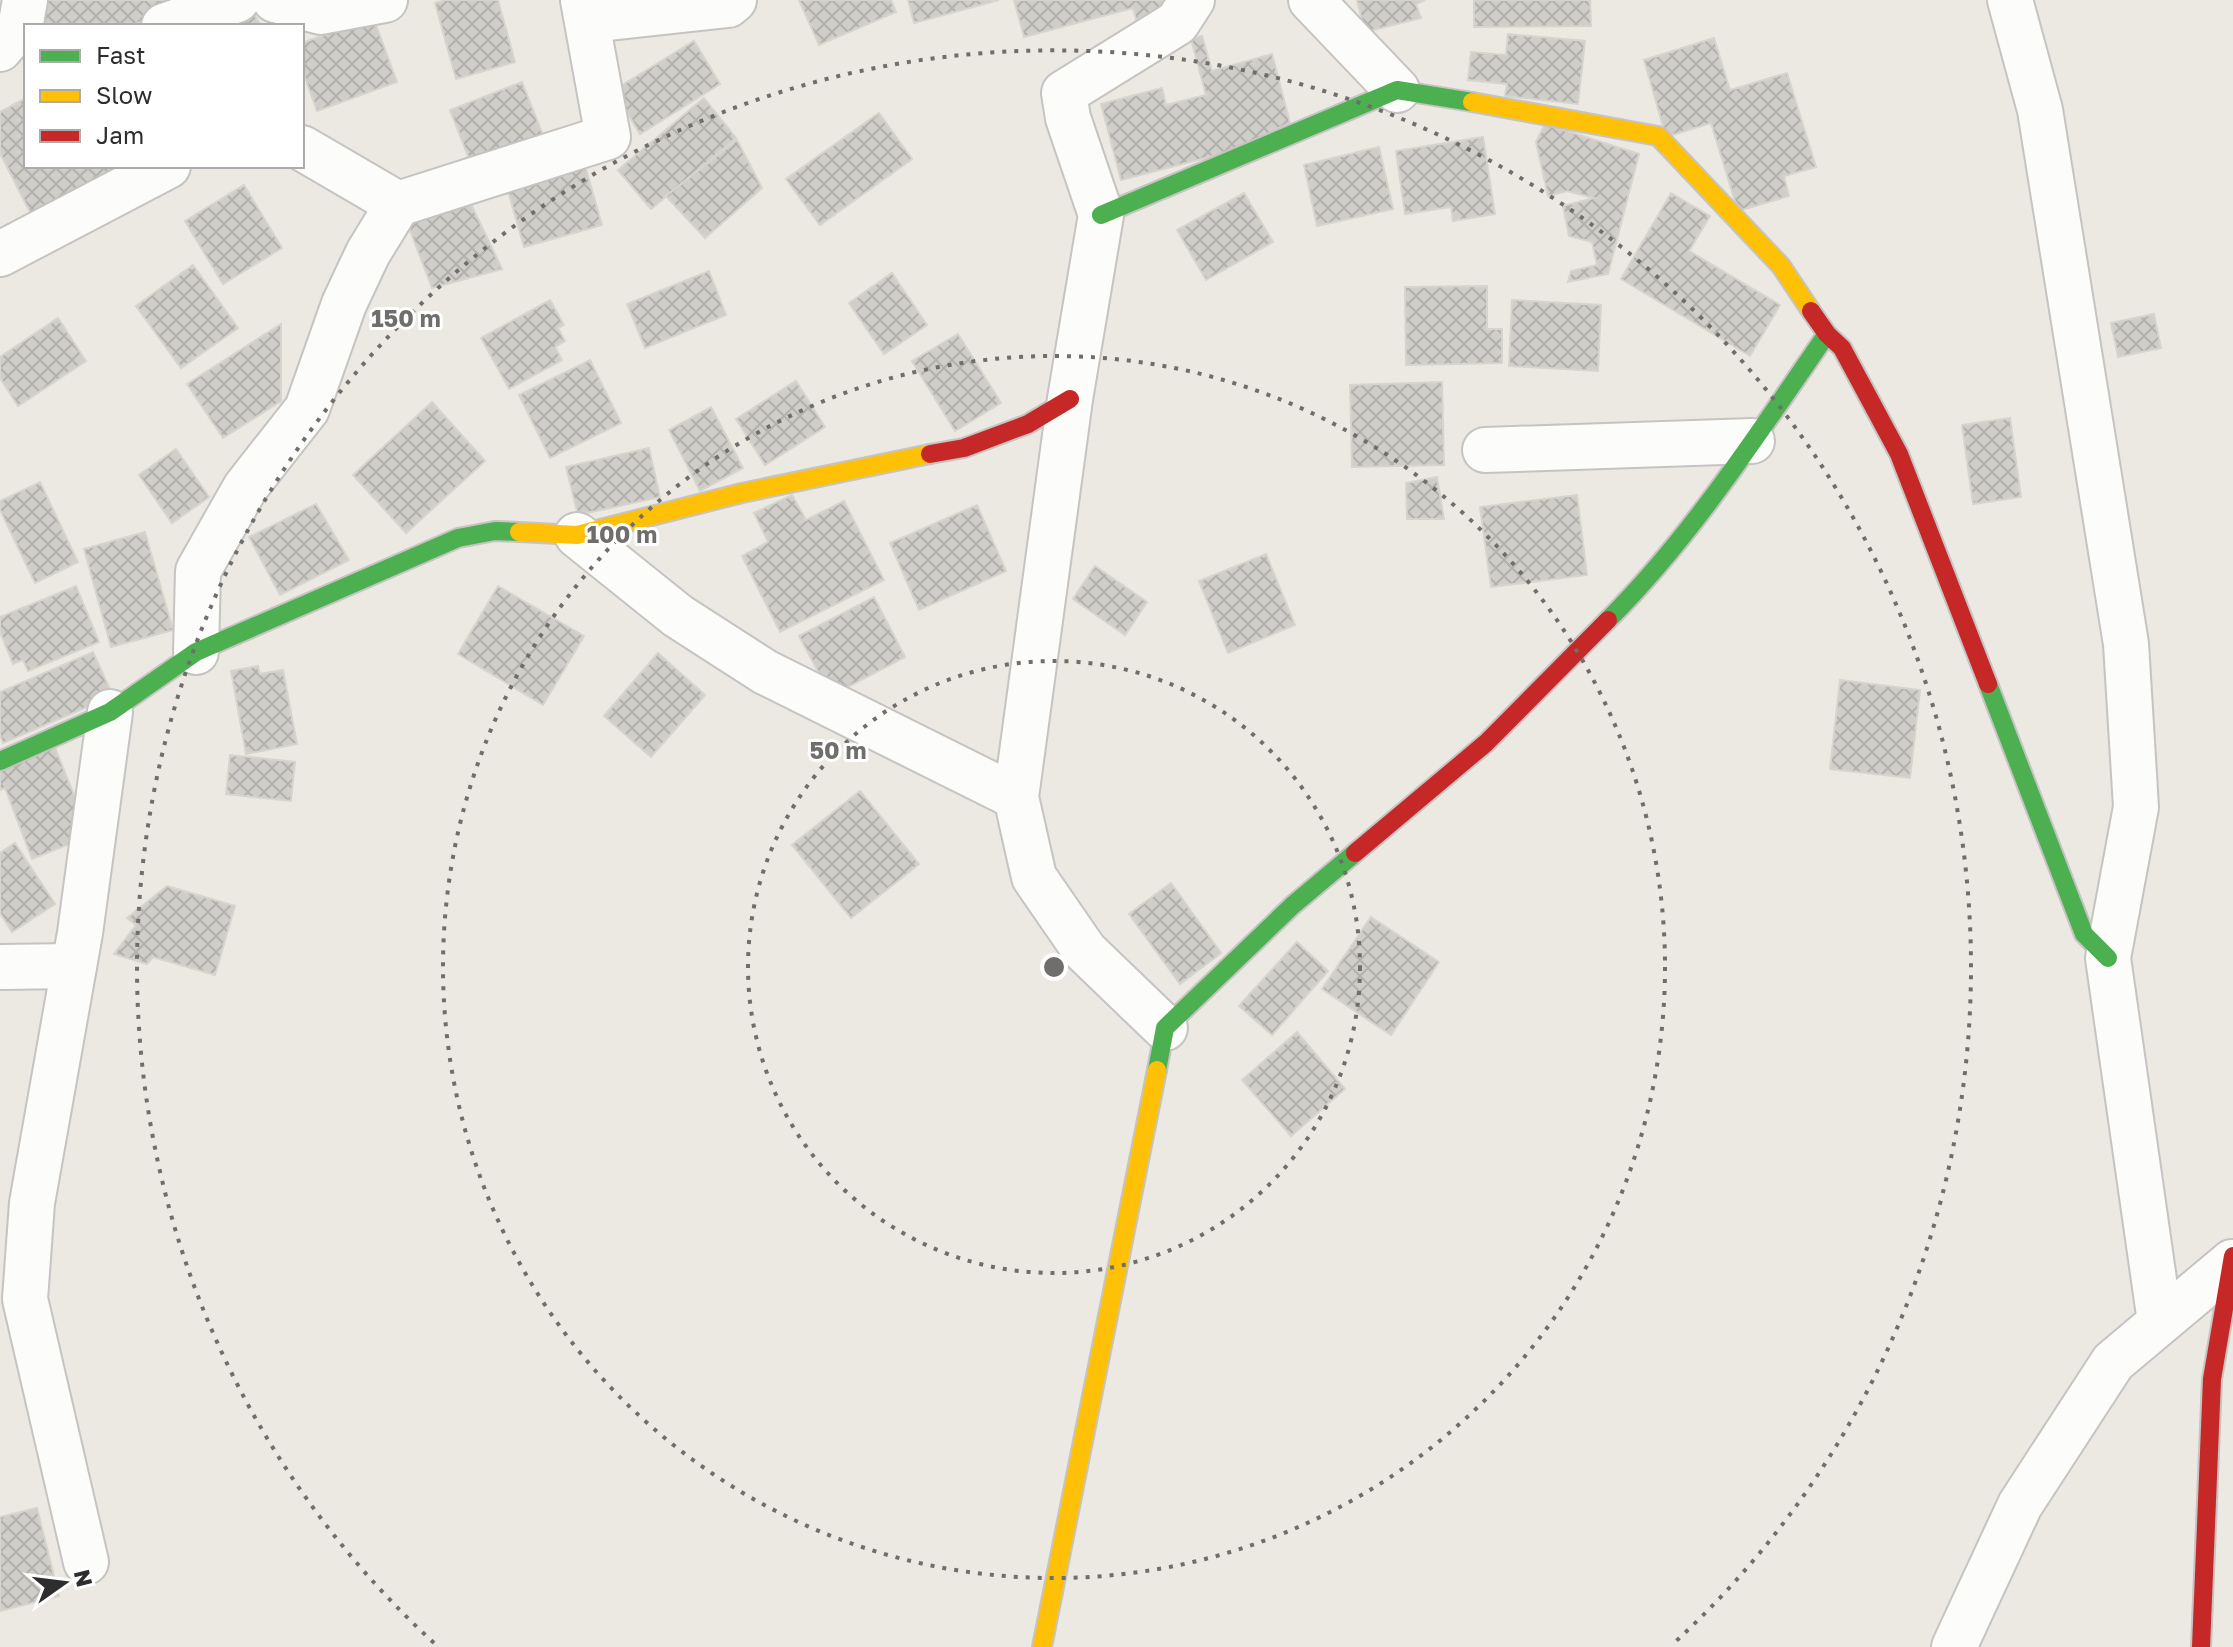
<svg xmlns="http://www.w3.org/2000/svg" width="2233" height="1647" viewBox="0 0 2233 1647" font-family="'Golos Text',sans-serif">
  <defs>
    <pattern id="building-cross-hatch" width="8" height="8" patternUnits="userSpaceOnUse" patternTransform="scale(2)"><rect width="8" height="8" fill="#d0cec9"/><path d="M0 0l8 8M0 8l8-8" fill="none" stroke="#b3b1ad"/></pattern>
  </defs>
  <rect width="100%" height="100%" fill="#ece8e2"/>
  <g fill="url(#building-cross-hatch)" stroke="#d7d4ce" stroke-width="2">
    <path d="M 36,0 L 169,0 L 173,9 L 130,26 L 36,26 Z"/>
    <path d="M 445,0 L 498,0 L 515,62 L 456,79 L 435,3 Z"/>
    <path d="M 799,0 L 891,0 L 896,12 L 819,45 Z"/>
    <path d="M 908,0 L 999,0 L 914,23 Z"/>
    <path d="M 1014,0 L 1182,0 L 1184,6 L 1136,19 L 1133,8 L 1024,37 Z"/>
    <path d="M 1357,0 L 1425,0 L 1416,4 L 1421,18 L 1365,32 Z"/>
    <path d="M 1474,0 L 1590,0 L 1591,26 L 1474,27 Z"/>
    <path d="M 249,5 L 261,26 L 197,26 Z"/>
    <path d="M 373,17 L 397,82 L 317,111 L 302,69 L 302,43 Z"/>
    <path d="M 1508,34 L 1585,41 L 1578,104 L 1505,96 L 1507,84 L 1468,80 L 1471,52 L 1506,55 Z"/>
    <path d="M 1202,36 L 1212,71 L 1272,54 L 1290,123 L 1232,151 L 1121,180 L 1101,104 L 1162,88 L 1166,105 L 1206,95 L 1191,39 Z"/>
    <path d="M 1714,38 L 1730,90 L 1787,73 L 1816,167 L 1784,176 L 1789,196 L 1738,211 L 1711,123 L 1666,137 L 1644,60 Z"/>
    <path d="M 694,41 L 720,84 L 640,134 L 614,90 Z"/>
    <path d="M 522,82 L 547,145 L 475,174 L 450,110 Z"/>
    <path d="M 26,98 L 26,166 L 107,166 L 116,183 L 36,224 L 0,153 L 0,112 Z"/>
    <path d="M 704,98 L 736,138 L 651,209 L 618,170 Z"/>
    <path d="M 879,113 L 912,159 L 820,225 L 786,179 Z"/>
    <path d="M 1545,124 L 1639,154 L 1608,274 L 1568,282 L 1571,271 L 1597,265 L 1592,242 L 1569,236 L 1563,206 L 1594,198 L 1567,191 L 1548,196 L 1536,142 Z"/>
    <path d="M 1483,137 L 1495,214 L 1453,221 L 1451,207 L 1405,214 L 1396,151 Z"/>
    <path d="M 737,140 L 762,188 L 705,238 L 666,196 Z"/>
    <path d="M 1379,147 L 1393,209 L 1317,226 L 1304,165 Z"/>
    <path d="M 584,162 L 602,225 L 524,247 L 506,184 Z"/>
    <path d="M 244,185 L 282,248 L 223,284 L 185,221 Z"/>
    <path d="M 1244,193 L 1273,242 L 1206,280 L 1177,230 Z"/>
    <path d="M 1671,193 L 1710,216 L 1689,251 L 1780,305 L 1750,356 L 1621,279 Z"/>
    <path d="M 469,200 L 502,269 L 432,288 L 408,225 Z"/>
    <path d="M 193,265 L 238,328 L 181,368 L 136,306 Z"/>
    <path d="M 709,271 L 726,315 L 645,348 L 627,304 Z"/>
    <path d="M 892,273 L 927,325 L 884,354 L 849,303 Z"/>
    <path d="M 1487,286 L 1487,329 L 1502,329 L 1502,363 L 1406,365 L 1405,287 Z"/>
    <path d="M 550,300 L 564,325 L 558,328 L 565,341 L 555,347 L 562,360 L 509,389 L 481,338 Z"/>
    <path d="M 1512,300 L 1601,305 L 1598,371 L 1509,366 Z"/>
    <path d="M 2154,314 L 2161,348 L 2118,357 L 2111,323 Z"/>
    <path d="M 58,318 L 86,361 L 18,406 L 0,378 L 0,357 Z"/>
    <path d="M 281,324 L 281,401 L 223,438 L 187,384 Z"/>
    <path d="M 958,334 L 1001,403 L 955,431 L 912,361 Z"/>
    <path d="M 590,360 L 621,423 L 550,458 L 519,395 Z"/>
    <path d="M 796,381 L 825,427 L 765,465 L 736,419 Z"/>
    <path d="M 1442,382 L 1444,465 L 1352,467 L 1350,385 Z"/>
    <path d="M 432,402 L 485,461 L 406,533 L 353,475 Z"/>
    <path d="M 711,407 L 743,468 L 700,491 L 669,430 Z"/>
    <path d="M 2010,418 L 2021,497 L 1973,504 L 1962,425 Z"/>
    <path d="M 649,448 L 660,497 L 578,515 L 566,467 Z"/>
    <path d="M 176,449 L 209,497 L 172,523 L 139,475 Z"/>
    <path d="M 1437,477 L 1444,519 L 1407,519 L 1406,483 Z"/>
    <path d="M 40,482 L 78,562 L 35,583 L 0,510 L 0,501 Z"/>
    <path d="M 792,495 L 806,520 L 844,501 L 884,580 L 780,632 L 742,556 L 768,542 L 754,513 Z"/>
    <path d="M 1577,495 L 1587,575 L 1491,587 L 1480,507 Z"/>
    <path d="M 316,504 L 349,560 L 280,595 L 249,537 Z"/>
    <path d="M 977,505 L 1006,571 L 919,610 L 890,543 Z"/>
    <path d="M 145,532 L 173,630 L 111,647 L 84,549 Z"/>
    <path d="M 1266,554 L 1295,625 L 1228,653 L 1199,581 Z"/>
    <path d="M 1095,566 L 1147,602 L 1125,635 L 1073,599 Z"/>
    <path d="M 76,586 L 99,642 L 28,671 L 23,660 L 13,664 L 0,632 L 0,617 Z"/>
    <path d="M 498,586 L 584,636 L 543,705 L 458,654 Z"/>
    <path d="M 874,597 L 905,657 L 831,696 L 799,636 Z"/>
    <path d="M 93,652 L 113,696 L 3,743 L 0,735 L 0,692 Z"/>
    <path d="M 658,653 L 705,695 L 651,757 L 604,716 Z"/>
    <path d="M 258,666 L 260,674 L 283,670 L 297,744 L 246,754 L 231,671 Z"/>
    <path d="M 1840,680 L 1920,690 L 1910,778 L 1830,769 Z"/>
    <path d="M 54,745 L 78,805 L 72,843 L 32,859 L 5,788 L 0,790 L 0,766 Z"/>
    <path d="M 230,755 L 295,762 L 291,801 L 226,794 Z"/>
    <path d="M 860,791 L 919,864 L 851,918 L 792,845 Z"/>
    <path d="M 15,843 L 55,904 L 12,932 L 0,913 L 0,853 Z"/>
    <path d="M 1171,883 L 1221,953 L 1180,984 L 1129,914 Z"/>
    <path d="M 167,886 L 235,906 L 215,975 L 153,957 L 147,964 L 114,954 L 136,925 L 127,918 Z"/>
    <path d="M 1371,917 L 1439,962 L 1391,1035 L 1322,989 Z"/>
    <path d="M 1297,942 L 1328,971 L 1272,1035 L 1239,1006 Z"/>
    <path d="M 1297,1032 L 1345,1089 L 1291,1136 L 1242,1080 Z"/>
    <path d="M 37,1508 L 59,1596 L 0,1611 L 0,1517 Z"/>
  </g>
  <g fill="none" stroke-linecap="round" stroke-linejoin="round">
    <g stroke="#c5c4c3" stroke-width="48">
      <g id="street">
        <path d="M 275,0 L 321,12 L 385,0"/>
        <path d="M 598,0 L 609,18 L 728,5 L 734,0"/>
        <path d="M 1311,0 L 1397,90"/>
        <path d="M 2010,0 L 2040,110 L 2126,644 L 2136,807 L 2108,958 L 2160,1322"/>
        <path d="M 164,26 L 237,0"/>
        <path d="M 0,49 L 21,23 L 25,0"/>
        <path d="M 302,148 L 398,204"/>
        <path d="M 0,254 L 168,166"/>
        <path d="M 1485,450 L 1752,441"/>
        <path d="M 577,535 L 678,616 L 765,672 L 1016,797"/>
        <path d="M 196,652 L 198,571 L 245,488 L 307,409 L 344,304 L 368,253 L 398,204 L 608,137 L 583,0"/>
        <path d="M 0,967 L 74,966"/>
        <path d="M 1165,1028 L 1085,951 L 1034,877 L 1016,797 L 1070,399 L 1101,215 L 1068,118 L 1064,93 L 1177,23 L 1192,0"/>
        <path d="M 86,1562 L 25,1299 L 32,1203 L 80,933 L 110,712"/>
        <path d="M 1954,1647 L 2020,1505 L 2113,1362 L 2232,1262"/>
      </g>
    </g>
    <g stroke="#c5c4c3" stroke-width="22">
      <g id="fast">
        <path d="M 1101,215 L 1397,90 L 1472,102"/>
        <path d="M 1608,620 C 1693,535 1759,432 1827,334"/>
        <path d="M 1988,684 L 2084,934 L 2108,958"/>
        <path d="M 0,761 L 110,712 L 196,652 L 458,538 L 495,531 L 519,532"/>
        <path d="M 1157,1070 L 1165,1028 L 1293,905 L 1355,853"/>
      </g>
    </g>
    <g stroke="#c5c4c3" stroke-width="22">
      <g id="slow">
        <path d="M 1472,102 L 1658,136 L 1781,266 L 1811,311"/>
        <path d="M 519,532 L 577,535 L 742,493 L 930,454"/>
        <path d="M 1042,1647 L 1157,1070"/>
      </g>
    </g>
    <g stroke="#c5c4c3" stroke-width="22">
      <g id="jam">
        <path d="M 1811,311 L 1827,334 L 1842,348 L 1899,454 L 1988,684"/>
        <path d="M 930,454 L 964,448 L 1028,424 L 1070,399"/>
        <path d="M 1355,853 L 1486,743 L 1608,620"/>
        <path d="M 2201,1647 L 2212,1379 L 2233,1256"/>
      </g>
    </g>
    <use href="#street" stroke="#fcfcfb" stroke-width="44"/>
    <use href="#fast" stroke="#4caf50" stroke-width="18"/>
    <use href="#slow" stroke="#ffc107" stroke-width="18"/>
    <use href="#jam" stroke="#c62828" stroke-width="18"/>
  </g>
  <g fill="none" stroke="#706e6c" stroke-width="4" stroke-dasharray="4 8">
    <circle cx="1054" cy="967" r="306"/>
    <circle cx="1054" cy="967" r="611"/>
    <path d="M434 1643A917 917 0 1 1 1674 1643"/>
  </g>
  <circle cx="1054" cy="967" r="12" fill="#706e6c" stroke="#fff" stroke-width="4"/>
  <g font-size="24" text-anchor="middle" font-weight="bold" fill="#706e6c" stroke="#fff" stroke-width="6" stroke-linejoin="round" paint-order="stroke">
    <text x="406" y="327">150 m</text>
    <text x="622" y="543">100 m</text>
    <text x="838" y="759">50 m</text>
  </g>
  <rect x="24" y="24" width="280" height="144" fill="#ffffff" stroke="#ababab" stroke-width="2"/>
  <rect x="40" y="50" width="40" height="12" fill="#4caf50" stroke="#ababab" stroke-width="2"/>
  <text x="96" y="64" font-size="24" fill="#2d2d2d">Fast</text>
  <rect x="40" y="90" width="40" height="12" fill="#ffc107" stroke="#ababab" stroke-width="2"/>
  <text x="96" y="104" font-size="24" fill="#2d2d2d">Slow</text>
  <rect x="40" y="130" width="40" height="12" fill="#c62828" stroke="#ababab" stroke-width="2"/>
  <text x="96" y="144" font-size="24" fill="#2d2d2d">Jam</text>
  <g transform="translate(64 1583) rotate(76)" stroke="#ffffff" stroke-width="6" paint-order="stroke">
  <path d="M0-6L14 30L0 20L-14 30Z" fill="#2d2d2d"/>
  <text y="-12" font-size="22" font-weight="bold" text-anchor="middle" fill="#2d2d2d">N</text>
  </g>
</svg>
